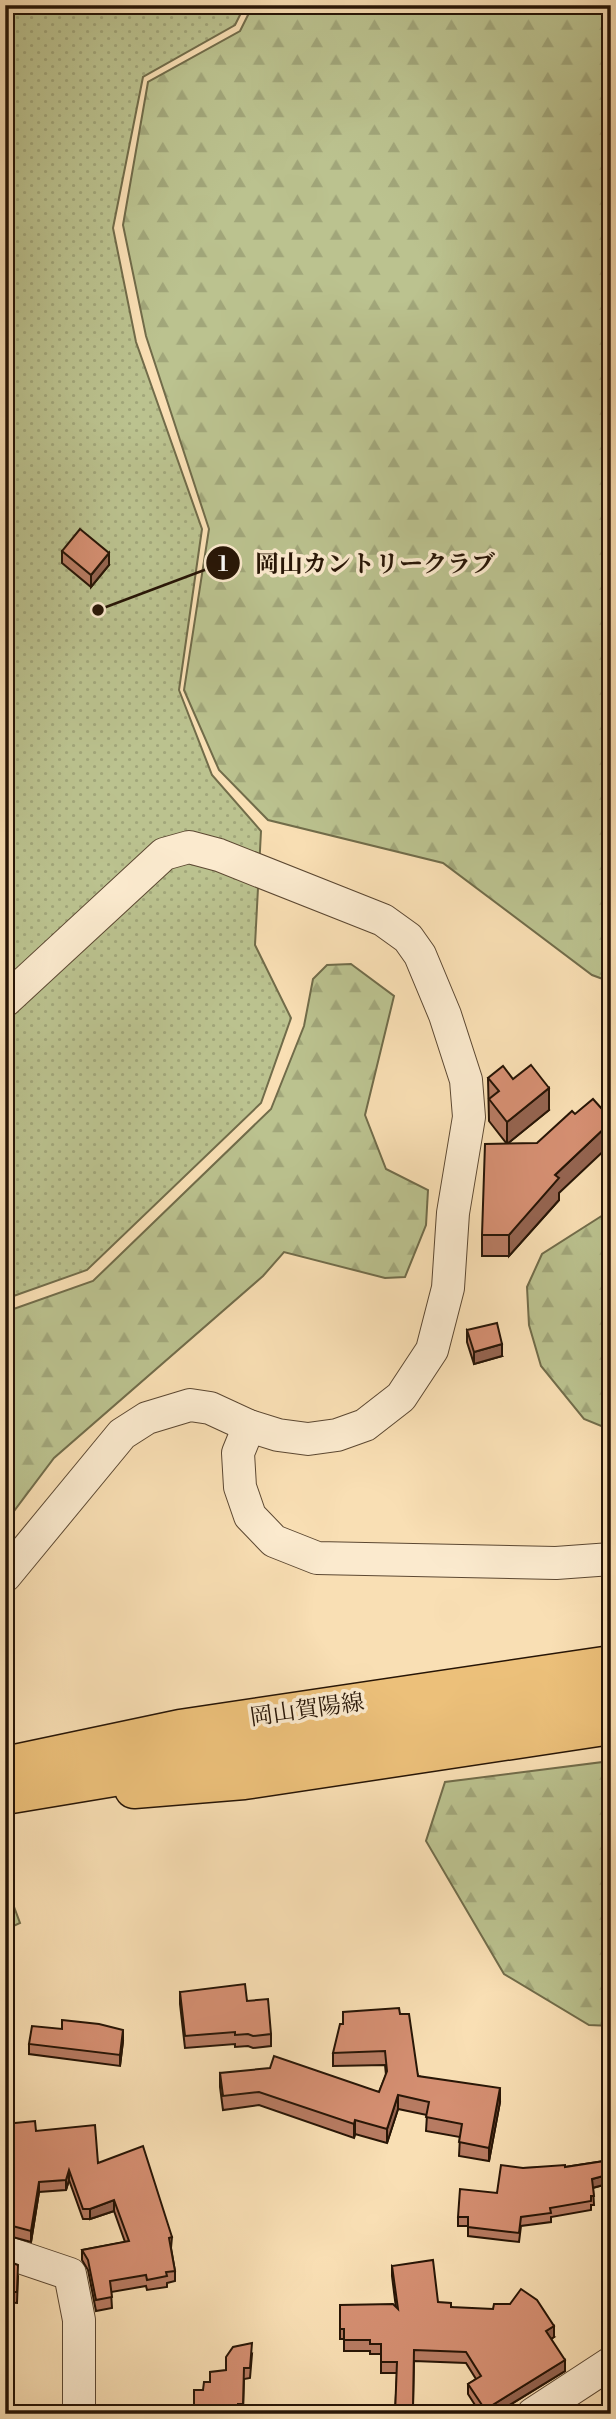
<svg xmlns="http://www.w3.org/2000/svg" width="616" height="2419" viewBox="0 0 616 2419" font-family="'Libre Bodoni','Noto Serif JP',serif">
  <defs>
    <pattern id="grass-dots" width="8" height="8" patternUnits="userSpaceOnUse" patternTransform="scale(1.75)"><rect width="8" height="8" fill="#bbc28f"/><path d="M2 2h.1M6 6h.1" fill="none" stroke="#a1a67a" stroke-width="1.8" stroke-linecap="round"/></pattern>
    <pattern id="forest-firs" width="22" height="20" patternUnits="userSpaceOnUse" patternTransform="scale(1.75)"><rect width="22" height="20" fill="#bbc28f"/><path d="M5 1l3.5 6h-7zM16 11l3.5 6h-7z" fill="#a1a67a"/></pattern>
  </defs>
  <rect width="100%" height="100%" fill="#f9dfb4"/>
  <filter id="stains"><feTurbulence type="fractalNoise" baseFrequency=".00286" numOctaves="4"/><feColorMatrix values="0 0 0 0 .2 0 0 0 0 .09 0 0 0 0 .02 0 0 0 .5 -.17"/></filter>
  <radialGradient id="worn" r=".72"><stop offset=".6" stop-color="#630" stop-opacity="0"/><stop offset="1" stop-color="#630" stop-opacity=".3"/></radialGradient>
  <path fill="url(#grass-dots)" stroke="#716c4a" stroke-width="2" d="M 5,5 L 245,5 L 235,25 L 143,77 L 113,228 L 136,342 L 202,529 L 179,690 L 212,775 L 261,831 L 255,945 L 291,1018 L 261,1103 L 87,1270 L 5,1299 Z"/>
  <g fill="url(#forest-firs)" stroke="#716c4a" stroke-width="2">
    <path d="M 253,5 L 611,5 L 611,982 L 592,975 L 443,863 L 268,820 L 219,770 L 184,690 L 209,529 L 146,336 L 123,225 L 148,82 L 240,31 Z"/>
    <path d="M 351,964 L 394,996 L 365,1115 L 386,1169 L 428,1190 L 426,1225 L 405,1277 L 385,1278 L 284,1252 L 263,1276 L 54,1458 L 5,1523 L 5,1312 L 93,1281 L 271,1109 L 304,1026 L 313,979 L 327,965 Z"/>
    <path d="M 611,1210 L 611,1430 L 584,1419 L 541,1366 L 529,1325 L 527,1287 L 542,1254 Z"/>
    <path d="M 611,1761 L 611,2026 L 589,2025 L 504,1974 L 426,1841 L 445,1782 Z"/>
    <path d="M 5,1888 L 7,1888 L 20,1923 L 5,1930 Z"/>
  </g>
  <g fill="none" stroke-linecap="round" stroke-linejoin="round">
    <g stroke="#5c4832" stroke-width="34">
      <g id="minor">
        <path d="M 5,1001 L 164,854 L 189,847 L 219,855 L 383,920 L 408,938 L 420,955 L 445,1015 L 466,1080 L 469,1117 L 453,1213 L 448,1288 L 432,1350 L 401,1397 L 365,1425 L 337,1435 L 308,1439 L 278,1435 L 249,1426 L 210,1408 L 190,1405 L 147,1418 L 122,1434 L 5,1576"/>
        <path d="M 249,1426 L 238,1453 L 240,1487 L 250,1516 L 274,1541 L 317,1558 L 556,1563 L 611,1559"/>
        <path d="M 5,2252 L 70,2274 L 79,2320 L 79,2414"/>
        <path d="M 533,2414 L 611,2363"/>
      </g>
    </g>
    <g stroke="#271506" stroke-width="41">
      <g id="major">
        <path d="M 5,1766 L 180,1729 L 611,1665"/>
        <path d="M 134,1789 L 244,1780 L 611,1725"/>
      </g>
    </g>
    <g stroke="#271506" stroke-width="41">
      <path id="highway" d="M 5,1795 L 216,1760 L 611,1702"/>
    </g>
    <use href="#minor" stroke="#fbeace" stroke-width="32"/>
    <use href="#major" stroke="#ecc07a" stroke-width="38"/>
    <use href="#highway" stroke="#ecc07a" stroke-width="38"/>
  </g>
  <g fill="#b77b62" stroke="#271506" stroke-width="2" fill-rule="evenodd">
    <path d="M 62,551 L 109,565 L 91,587 L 62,563 Z"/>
    <path d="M 488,1078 L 513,1079 L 549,1110 L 507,1144 L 489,1121 Z"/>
    <path d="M 559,1193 L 559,1200 L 509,1256 L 482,1256 L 482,1235 Z"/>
    <path d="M 467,1330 L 502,1356 L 474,1364 L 467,1342 Z"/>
    <path d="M 180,1992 L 247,2001 L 271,2034 L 271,2046 L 253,2048 L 248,2046 L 235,2047 L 235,2044 L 185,2048 L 180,2004 Z"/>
    <path d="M 400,2014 L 418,2076 L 500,2102 L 489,2161 L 459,2156 L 460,2137 L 426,2131 L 427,2115 L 398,2109 L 387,2143 L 355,2134 L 354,2138 L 259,2105 L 223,2110 L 220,2087 L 220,2073 L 379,2092 L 386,2075 L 385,2065 L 333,2066 L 333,2053 Z"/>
    <path d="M 123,2041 L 120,2066 L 29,2054 L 29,2044 Z"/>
    <path d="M 5,2124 L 36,2131 L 98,2163 L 172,2237 L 171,2248 L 175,2271 L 175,2281 L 167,2283 L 167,2287 L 147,2290 L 146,2286 L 111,2292 L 112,2308 L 96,2311 L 88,2270 L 82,2260 L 82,2250 L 125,2242 L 114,2211 L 90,2219 L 83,2219 L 69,2180 L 66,2190 L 39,2192 L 31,2242 L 5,2235 Z"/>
    <path d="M 611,2160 L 611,2183 L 593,2188 L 594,2205 L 591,2205 L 591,2210 L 551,2217 L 551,2222 L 521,2226 L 519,2242 L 468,2236 L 468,2226 L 458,2226 L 458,2217 L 497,2193 L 523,2168 L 565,2167 Z"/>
    <path d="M 5,2260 L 18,2276 L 17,2303 L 5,2302 Z"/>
    <path d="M 392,2266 L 438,2302 L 451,2307 L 554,2337 L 551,2339 L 565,2371 L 495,2414 L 395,2414 L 397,2373 L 381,2373 L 381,2354 L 370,2354 L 370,2351 L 344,2351 L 344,2339 L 340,2339 L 340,2305 L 396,2308 L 392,2276 ZM 414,2361 L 466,2363 L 476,2379 L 468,2384 L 468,2394 L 475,2405 L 413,2406 Z"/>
    <path d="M 252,2354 L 250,2378 L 244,2379 L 243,2414 L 94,2414 L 194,2410 L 203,2390 L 210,2382 Z"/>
  </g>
  <g fill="#956450" stroke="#271506" stroke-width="2">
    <path d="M 109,553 L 109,565 L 91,587 L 91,575 Z"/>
    <path d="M 549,1088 L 549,1110 L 507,1144 L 507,1122 Z"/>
    <path d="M 611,1122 L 611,1144 L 559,1193 L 559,1200 L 509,1256 L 509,1235 L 555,1175 Z"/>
    <path d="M 502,1344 L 502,1356 L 474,1364 L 474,1352 Z"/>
    <path d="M 123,2030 L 123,2041 L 120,2066 L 120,2055 Z"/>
    <path d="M 500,2088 L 500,2102 L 489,2161 L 489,2148 Z"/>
    <path d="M 398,2095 L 398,2109 L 387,2143 L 387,2129 Z"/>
    <path d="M 355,2120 L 355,2134 L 354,2138 L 354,2124 Z"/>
    <path d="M 69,2170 L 69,2180 L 66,2190 L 66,2180 Z"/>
    <path d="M 611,2174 L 611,2183 L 592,2188 L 592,2179 Z"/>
    <path d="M 39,2182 L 39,2192 L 31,2242 L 31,2231 Z"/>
    <path d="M 114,2200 L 114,2211 L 90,2219 L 90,2209 Z"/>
    <path d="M 554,2326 L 554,2337 L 546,2342 L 546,2331 Z"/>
    <path d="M 565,2360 L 565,2371 L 495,2414 L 478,2414 Z"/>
  </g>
  <g fill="#d58f72" stroke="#271506" stroke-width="2" fill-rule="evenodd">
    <path d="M 80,529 L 109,553 L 91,575 L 62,551 Z"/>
    <path d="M 531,1065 L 549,1088 L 507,1122 L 489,1099 L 499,1091 L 488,1078 L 503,1066 L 513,1079 Z"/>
    <path d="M 593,1099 L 611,1119 L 611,1122 L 555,1175 L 559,1178 L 509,1235 L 482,1235 L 485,1144 L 537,1143 L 572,1111 L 575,1114 Z"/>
    <path d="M 497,1323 L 502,1344 L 474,1352 L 467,1330 Z"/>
    <path d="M 245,1984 L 247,2001 L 268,1999 L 271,2034 L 253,2036 L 248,2034 L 235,2035 L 235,2032 L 185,2036 L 180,1992 Z"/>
    <path d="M 399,2008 L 400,2014 L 409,2014 L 418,2076 L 500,2088 L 489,2148 L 459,2142 L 462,2124 L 426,2117 L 429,2102 L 398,2095 L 387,2129 L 355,2120 L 354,2124 L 259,2092 L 223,2096 L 220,2073 L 270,2068 L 274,2056 L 379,2092 L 387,2071 L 385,2051 L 333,2053 L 340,2024 L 343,2024 L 343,2012 Z"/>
    <path d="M 62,2020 L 99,2024 L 123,2030 L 120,2055 L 29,2044 L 32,2026 L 62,2029 Z"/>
    <path d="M 35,2121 L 36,2131 L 95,2125 L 98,2163 L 143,2146 L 172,2237 L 169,2238 L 175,2271 L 166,2272 L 167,2276 L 147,2280 L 146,2275 L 110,2281 L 112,2297 L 96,2300 L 88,2260 L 82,2250 L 129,2241 L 114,2200 L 90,2209 L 83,2209 L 69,2170 L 66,2180 L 39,2182 L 31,2231 L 5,2224 L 5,2124 Z"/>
    <path d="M 611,2160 L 611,2174 L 592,2179 L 594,2196 L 591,2196 L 591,2201 L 550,2208 L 551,2213 L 521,2217 L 519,2233 L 468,2227 L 468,2217 L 458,2217 L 460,2189 L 497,2193 L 501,2165 L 523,2168 L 565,2165 L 565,2167 Z"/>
    <path d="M 5,2260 L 18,2265 L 17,2292 L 5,2292 Z"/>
    <path d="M 433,2260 L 438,2302 L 451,2303 L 451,2307 L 493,2309 L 494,2304 L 510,2304 L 521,2289 L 537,2300 L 554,2326 L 546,2331 L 565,2360 L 478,2414 L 395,2414 L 397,2362 L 381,2362 L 381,2344 L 370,2344 L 370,2340 L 344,2340 L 344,2329 L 340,2329 L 340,2305 L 393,2304 L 398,2309 L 392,2266 ZM 414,2350 L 466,2352 L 481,2376 L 468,2384 L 482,2405 L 413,2406 Z"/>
    <path d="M 252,2343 L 250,2368 L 244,2368 L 243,2404 L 238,2404 L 238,2414 L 94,2414 L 95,2412 L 194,2410 L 194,2390 L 203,2390 L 204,2382 L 210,2382 L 210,2372 L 226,2370 L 226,2357 L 233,2347 Z"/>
  </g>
  <g text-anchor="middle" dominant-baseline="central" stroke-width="7" stroke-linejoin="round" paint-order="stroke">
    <g font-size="23" fill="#271506" stroke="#fbeace">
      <text transform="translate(307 1710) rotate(-8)">岡山賀陽線</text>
    </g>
  </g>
  <path fill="none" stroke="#271506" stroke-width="2.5" d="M98 610L223 563"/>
  <g fill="#271506" stroke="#fbeace" stroke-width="2.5">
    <circle cx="98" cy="610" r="7"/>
    <circle cx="223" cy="563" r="18"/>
  </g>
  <g font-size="21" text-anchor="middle" font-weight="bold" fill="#fff">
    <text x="223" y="571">1</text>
  </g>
  <g font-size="24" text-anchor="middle" font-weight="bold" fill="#271506" stroke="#fbeace" stroke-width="7" stroke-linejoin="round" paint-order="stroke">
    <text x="375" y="572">岡山カントリークラブ</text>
  </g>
  <rect width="616" height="2419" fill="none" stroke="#f9dfb4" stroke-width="28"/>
  <rect x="7" y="7" width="602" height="2405" fill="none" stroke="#271506" stroke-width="3.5"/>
  <rect x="14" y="14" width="588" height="2391" fill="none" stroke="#271506" stroke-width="2"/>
  <rect width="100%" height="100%" filter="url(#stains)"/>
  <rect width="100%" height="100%" fill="url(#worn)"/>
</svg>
